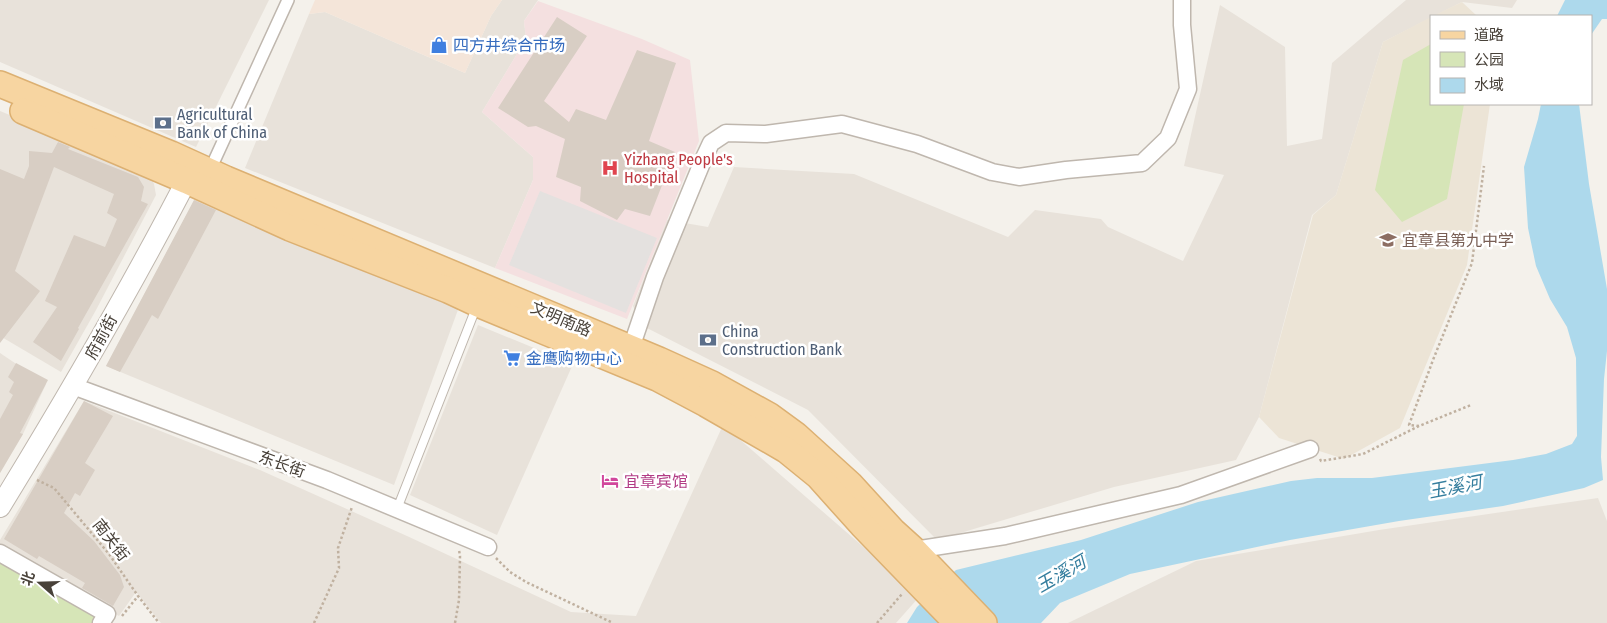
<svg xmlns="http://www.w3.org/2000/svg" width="1607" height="623" viewBox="0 0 1607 623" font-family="'Fira Sans Condensed','Noto Sans SC',sans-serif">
  <rect width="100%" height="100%" fill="#f4f1eb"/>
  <g fill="#e8e2da">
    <path d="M 0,0 L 269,0 L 196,147 L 0,62 Z"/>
    <path d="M 502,0 L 538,0 L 524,21 L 526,39 L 482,112 L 533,157 L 533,180 L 495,268 L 245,168 L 309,14 L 325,12 L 465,73 L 491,16 Z"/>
    <path d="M 1406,0 L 1517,0 L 1512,8 L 1462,2 L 1383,42 L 1336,195 L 1312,215 L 1259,417 L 1236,460 L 1114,487 L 937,540 L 808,410 L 643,326 L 633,306 L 667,220 L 708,227 L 734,167 L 854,174 L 1008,237 L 1035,210 L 1101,219 L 1108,227 L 1183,261 L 1224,175 L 1184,166 L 1220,5 L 1285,47 L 1287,146 L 1322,139 L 1332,63 Z"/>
    <path d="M 0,111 L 150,173 L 154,184 L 156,195 L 96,310 L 61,372 L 0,336 Z"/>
    <path d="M 195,199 L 459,307 L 394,485 L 106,366 Z"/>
    <path d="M 478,325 L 573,364 L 497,535 L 410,495 Z"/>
    <path d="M 0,353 L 46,384 L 23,434 L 0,473 Z"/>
    <path d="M 84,401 L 260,470 L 407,536 L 571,612 L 636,616 L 723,425 L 920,596 L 896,623 L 161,623 L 136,592 L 119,616 L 0,546 L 0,540 Z"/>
    <path d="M 1598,498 L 1607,521 L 1607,623 L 1068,623 L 1196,561 L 1379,530 Z"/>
  </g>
  <path fill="#f4e5d9" d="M 315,0 L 502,0 L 491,16 L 465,73 L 325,12 L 309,14 Z"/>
  <g fill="#ece4d6">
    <path d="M 1462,2 L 1477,16 L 1433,16 Z"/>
    <path d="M 1431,17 L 1431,104 L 1490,104 L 1467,265 L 1400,428 L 1344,459 L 1279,438 L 1259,417 L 1313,215 L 1336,195 L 1383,42 Z"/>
  </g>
  <path fill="#f4e0e0" d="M 538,1 L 642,39 L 690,60 L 699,141 L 627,319 L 495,268 L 533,180 L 533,157 L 482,112 L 526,39 L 524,21 Z"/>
  <g fill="#d6e5b7">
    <path d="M 1431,44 L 1431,104 L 1464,104 L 1447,199 L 1402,222 L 1375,190 L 1403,60 Z"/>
    <path d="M 0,561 L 97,614 L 92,623 L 0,623 Z"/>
  </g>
  <path fill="#e4e1df" d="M 540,191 L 657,238 L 626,313 L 509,265 Z"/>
  <g fill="#add9ec">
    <path d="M 1565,0 L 1607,0 L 1607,19 L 1602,19 L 1591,35 L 1591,16 L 1557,16 Z"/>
    <path d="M 1541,104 L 1579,104 L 1589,184 L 1607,289 L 1607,351 L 1604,379 L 1601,457 L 1603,480 L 1584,488 L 1503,506 L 1399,521 L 1290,540 L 1130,574 L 1060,603 L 1041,623 L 907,623 L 917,607 L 956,570 L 1081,540 L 1198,502 L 1291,481 L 1317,478 L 1372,478 L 1513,460 L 1546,454 L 1572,444 L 1577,436 L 1576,358 L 1567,327 L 1550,299 L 1536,266 L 1528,228 L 1524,167 L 1538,119 Z"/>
  </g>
  <g fill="#d8cec4">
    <path d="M 557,17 L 587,36 L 544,101 L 569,122 L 576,109 L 606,120 L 637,50 L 676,63 L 649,141 L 675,152 L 650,216 L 625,209 L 617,220 L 580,201 L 581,187 L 556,177 L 565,139 L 536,126 L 528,127 L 498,108 Z"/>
    <path d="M 58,142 L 70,147 L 68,149 L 138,177 L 144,187 L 141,201 L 148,204 L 78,328 L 79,329 L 61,361 L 33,342 L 57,307 L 45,301 L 74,235 L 105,247 L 117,219 L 107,213 L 114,194 L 54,167 L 15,271 L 40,291 L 0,343 L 0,169 L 24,179 L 29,166 L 29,151 L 52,153 Z"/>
    <path d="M 194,200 L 216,210 L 158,319 L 152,315 L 120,372 L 106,366 Z"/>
    <path d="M 16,363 L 48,380 L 20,433 L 23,434 L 0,473 L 0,419 L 13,395 L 9,392 L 14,382 L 8,377 Z"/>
    <path d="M 84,401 L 113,416 L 85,463 L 95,470 L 80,496 L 75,493 L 64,513 L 94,541 L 120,575 L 124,587 L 113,606 L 82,588 L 85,583 L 39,556 L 37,559 L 4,539 Z"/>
  </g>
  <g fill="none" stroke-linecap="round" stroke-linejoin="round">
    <g stroke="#bfb7ae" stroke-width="10">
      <path id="service" d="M 397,509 L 476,308"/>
    </g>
    <g stroke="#bfb7ae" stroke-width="14">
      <path id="pedestrian" d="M 215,159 L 288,0"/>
    </g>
    <g stroke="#bfb7ae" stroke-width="19">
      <g id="minor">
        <path d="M 631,348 L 655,277 L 704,158 L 711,143 L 726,133 L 766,134 L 842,124 L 917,144 L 992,172 L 1019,177 L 1066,170 L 1142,163 L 1168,138 L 1188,89 L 1182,25 L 1182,0"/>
        <path d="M 73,386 L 327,480 L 488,547"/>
        <path d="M 914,550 L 1005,536 L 1181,495 L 1310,449"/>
        <path d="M 0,553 L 107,614 L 101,623"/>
      </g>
    </g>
    <g stroke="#bfb7ae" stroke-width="22">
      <path id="tertiary" d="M 0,507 C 68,396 134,283 193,168"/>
    </g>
    <g stroke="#dcb072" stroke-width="28">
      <g id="primary">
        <path d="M 0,84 L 171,154 L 226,179 L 659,360 L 712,384 L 770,416 L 796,435 L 850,484 L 893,531 L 914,550 L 984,623"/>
        <path d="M 23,111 L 187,181 L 290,228 L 448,290 L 478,304 L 657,378 L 706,404 L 786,450 L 818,476 L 862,525 L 957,623"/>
      </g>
    </g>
    <g stroke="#c0b1a0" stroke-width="2.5" stroke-dasharray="2.5 2.5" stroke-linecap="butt">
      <path d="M 1419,426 L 1409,425 L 1433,360 L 1472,263 L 1484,166"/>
      <path d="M 1320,459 L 1321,461 L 1363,454 L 1419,426 L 1471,405"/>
      <path d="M 37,480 L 54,488 L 109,554 L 138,596 L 159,623"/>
      <path d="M 496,558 L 510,572 L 526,582 L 613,623"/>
      <path d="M 122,616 L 138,596"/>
      <path d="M 314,623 L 339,568 L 338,548 L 352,507"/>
      <path d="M 455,623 L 459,600 L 460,556 L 459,550"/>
      <path d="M 877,623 L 902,594"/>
    </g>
    <use href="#service" stroke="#fff" stroke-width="8"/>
    <use href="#pedestrian" stroke="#fff" stroke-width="11"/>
    <use href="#minor" stroke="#fff" stroke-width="16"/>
    <use href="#tertiary" stroke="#fff" stroke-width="20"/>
    <use href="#primary" stroke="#f7d5a1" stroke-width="25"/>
  </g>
  <defs>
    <g id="shop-bare" transform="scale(1.35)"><path d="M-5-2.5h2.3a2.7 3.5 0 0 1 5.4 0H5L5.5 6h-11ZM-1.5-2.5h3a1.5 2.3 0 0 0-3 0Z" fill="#3f7fe0" stroke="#fff" stroke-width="2.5" paint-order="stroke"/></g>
    <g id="bank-bare" transform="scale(1.35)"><path d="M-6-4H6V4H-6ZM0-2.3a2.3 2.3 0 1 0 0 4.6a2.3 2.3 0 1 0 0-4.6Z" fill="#5c6f8a" stroke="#fff" stroke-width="2.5" paint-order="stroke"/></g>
    <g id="hospital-bare" transform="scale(1.35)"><path d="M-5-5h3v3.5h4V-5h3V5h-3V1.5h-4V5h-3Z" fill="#e0444e" stroke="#fff" stroke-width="2.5" paint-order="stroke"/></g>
    <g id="school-bare" transform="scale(1.35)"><path d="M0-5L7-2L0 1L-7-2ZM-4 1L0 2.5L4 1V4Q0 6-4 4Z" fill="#8d6e63" stroke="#fff" stroke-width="2.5" paint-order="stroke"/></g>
    <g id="supermarket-bare" transform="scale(1.35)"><path d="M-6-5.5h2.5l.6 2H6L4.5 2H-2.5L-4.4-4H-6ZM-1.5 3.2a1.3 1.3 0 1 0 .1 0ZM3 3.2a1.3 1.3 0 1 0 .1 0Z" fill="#3f7fe0" stroke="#fff" stroke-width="2.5" paint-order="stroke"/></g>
    <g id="hotel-bare" transform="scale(1.35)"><path d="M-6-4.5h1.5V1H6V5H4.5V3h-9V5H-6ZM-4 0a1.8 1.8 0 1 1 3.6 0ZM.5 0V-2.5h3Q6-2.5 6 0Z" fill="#d1479c" stroke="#fff" stroke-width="2.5" paint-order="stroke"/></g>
  </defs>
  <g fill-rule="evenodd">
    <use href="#shop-bare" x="439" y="45"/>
    <use href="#bank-bare" x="163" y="123"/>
    <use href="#hospital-bare" x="610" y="168"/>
    <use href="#school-bare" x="1388" y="240"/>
    <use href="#bank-bare" x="708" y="340"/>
    <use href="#supermarket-bare" x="512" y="358"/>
    <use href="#hotel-bare" x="610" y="481"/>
  </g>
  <g text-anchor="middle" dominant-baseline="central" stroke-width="5" stroke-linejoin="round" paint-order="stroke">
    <g font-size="16" fill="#366cbe" stroke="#fff" text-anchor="start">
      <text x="453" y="45">四方井综合市场</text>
      <text x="526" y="358">金鹰购物中心</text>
    </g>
    <g font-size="16" fill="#4e5e75" stroke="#fff" text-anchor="start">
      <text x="177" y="114">Agricultural<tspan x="177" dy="18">Bank of China</tspan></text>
      <text x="722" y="331">China<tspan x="722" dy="18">Construction Bank</tspan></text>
    </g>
    <g font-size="16" fill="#be3a42" stroke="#fff" text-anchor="start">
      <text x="624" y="159">Yizhang People's<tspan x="624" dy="18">Hospital</tspan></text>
    </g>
    <g font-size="16" fill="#785e54" stroke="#fff" text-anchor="start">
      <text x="1402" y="240">宜章县第九中学</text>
    </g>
    <g font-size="16" fill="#484139" stroke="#fff">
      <text transform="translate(561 319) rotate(23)">文明南路</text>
      <text transform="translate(101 337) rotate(-61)">府前街</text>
      <text transform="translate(282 464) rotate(20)">东长街</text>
      <text transform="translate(111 540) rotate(52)">南关街</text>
    </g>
    <g font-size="16" fill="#b23c85" stroke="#fff" text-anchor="start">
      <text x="624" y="481">宜章宾馆</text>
    </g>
    <g font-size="18" font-style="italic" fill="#357e9e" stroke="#fff">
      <text transform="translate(1455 487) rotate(-11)">玉溪河</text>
      <text transform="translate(1061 574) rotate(-30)">玉溪河</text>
    </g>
  </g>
  <rect x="1430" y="15" width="162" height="90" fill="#ffffff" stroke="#b6b3b0"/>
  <rect x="1440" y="31" width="25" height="8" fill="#f7d5a1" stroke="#b6b3b0"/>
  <text x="1474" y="40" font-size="15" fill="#484139">道路</text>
  <rect x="1440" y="52" width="25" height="15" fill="#d6e5b7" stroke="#b6b3b0"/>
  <text x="1474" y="65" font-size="15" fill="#484139">公园</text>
  <rect x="1440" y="78" width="25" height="15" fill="#add9ec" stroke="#b6b3b0"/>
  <text x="1474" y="90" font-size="15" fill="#484139">水域</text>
  <g transform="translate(40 583) rotate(290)" stroke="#ffffff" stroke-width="4" paint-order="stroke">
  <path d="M0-4L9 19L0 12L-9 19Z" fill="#484139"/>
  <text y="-8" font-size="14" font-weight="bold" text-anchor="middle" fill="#484139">北</text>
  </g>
</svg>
